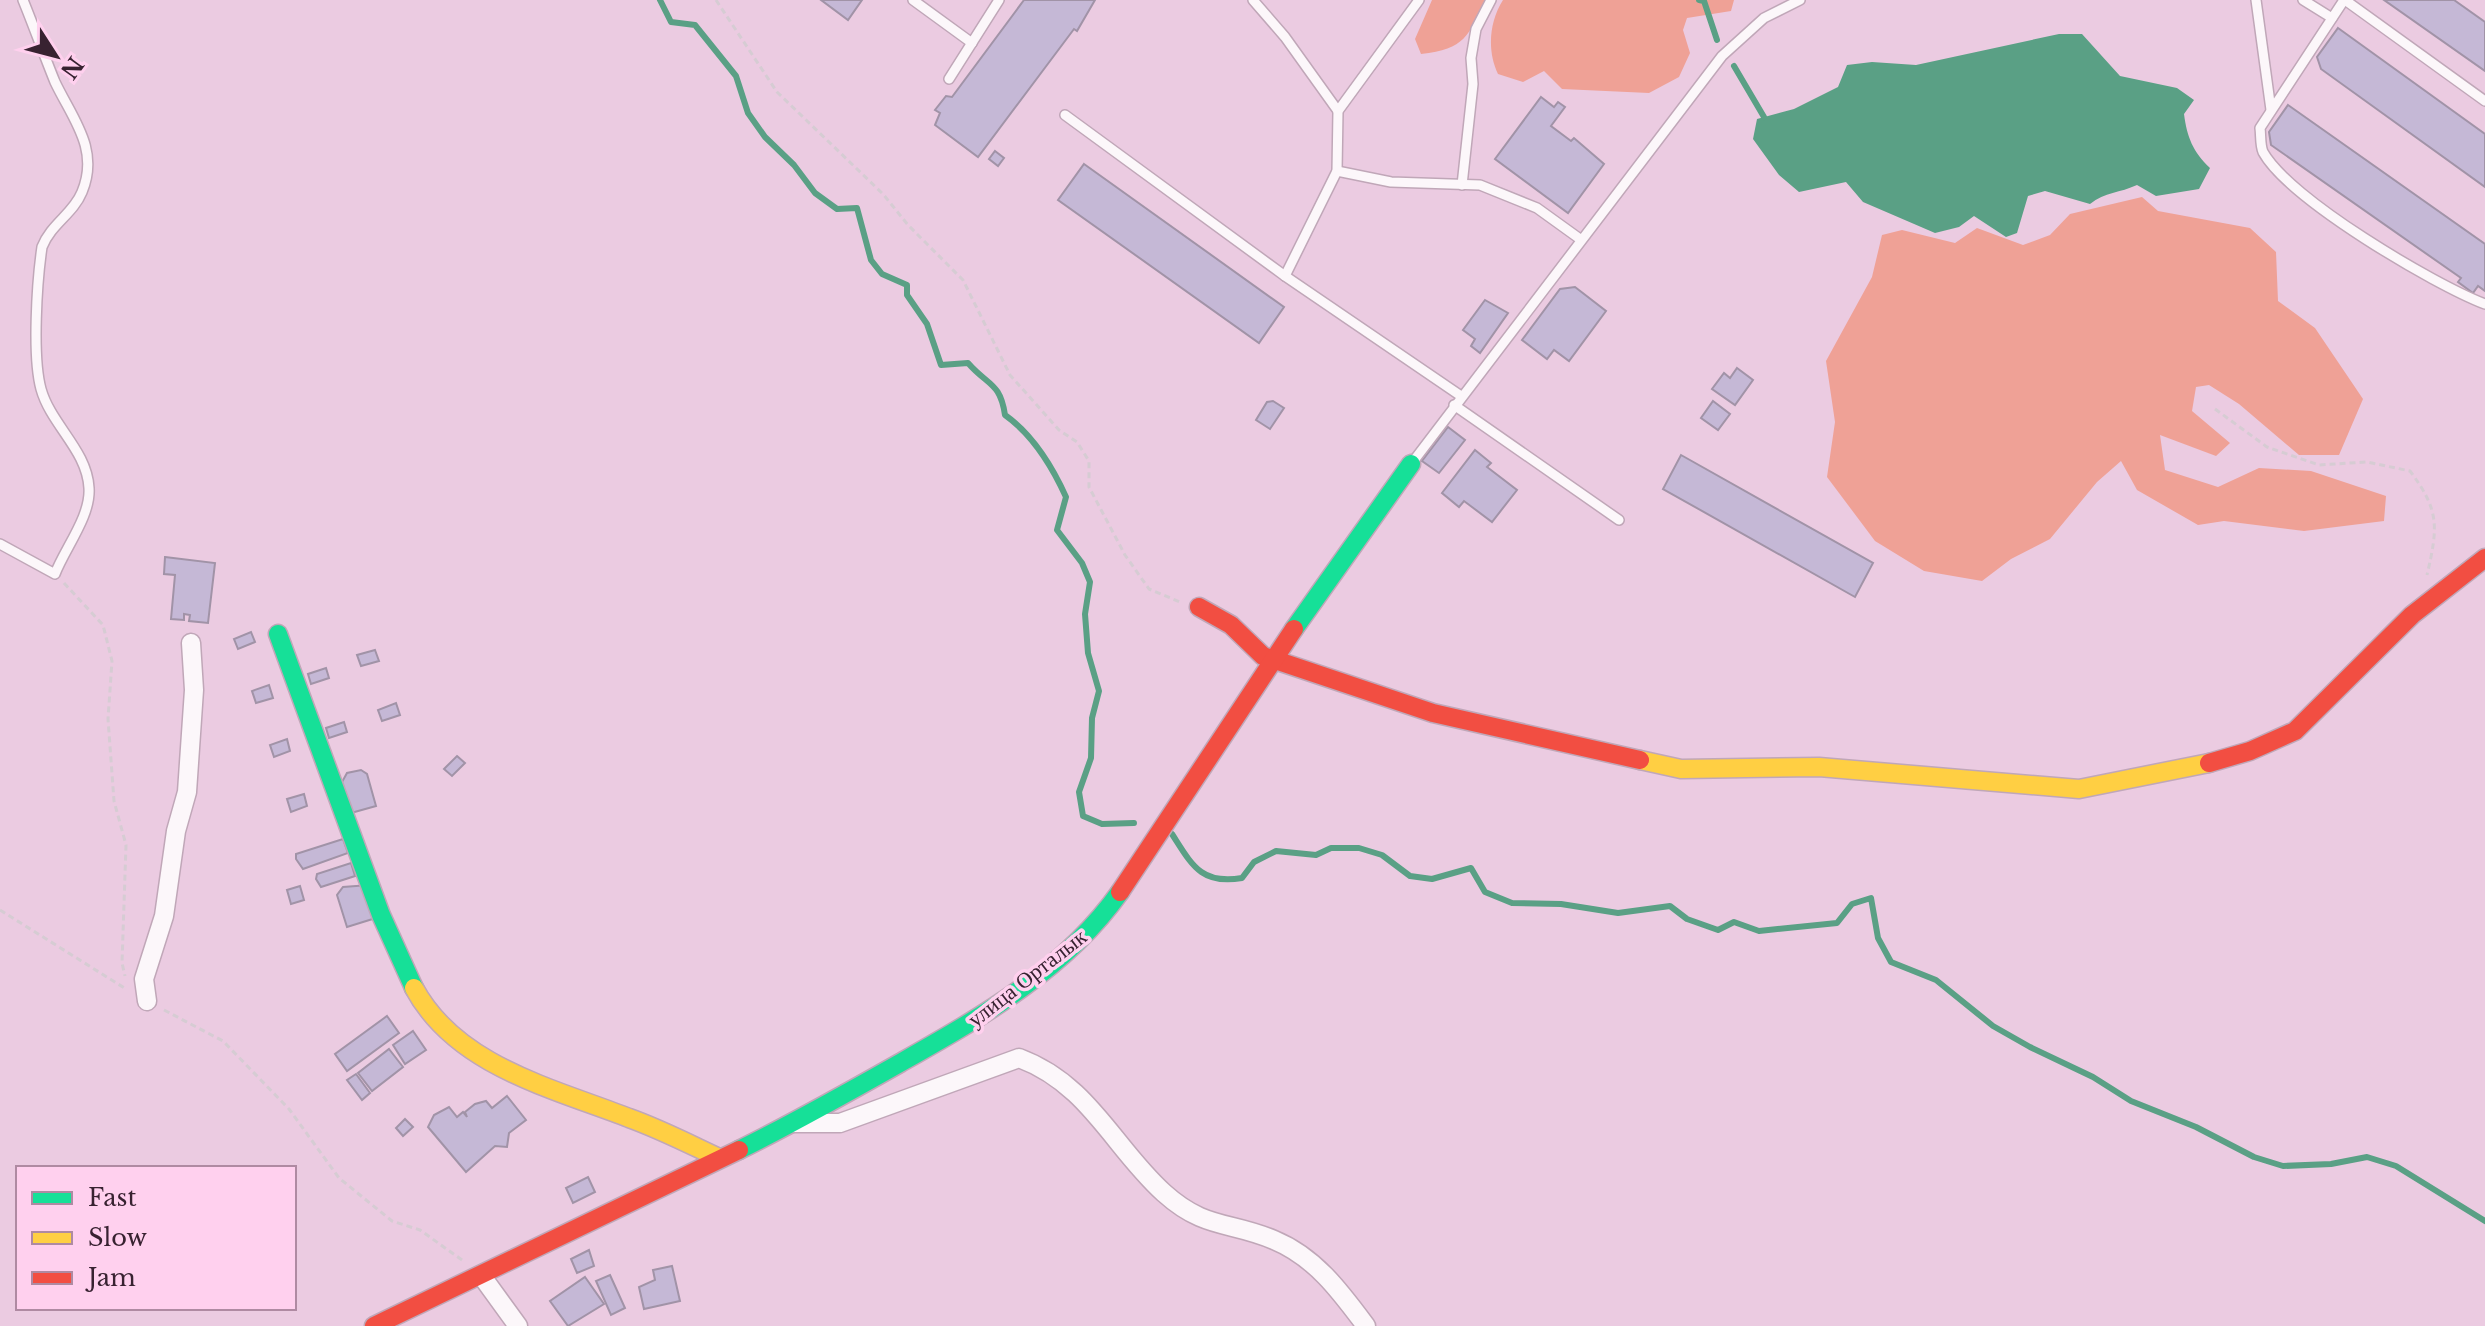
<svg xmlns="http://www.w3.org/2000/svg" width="2485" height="1326" viewBox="0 0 2485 1326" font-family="'Libre Baskerville',serif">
  <rect width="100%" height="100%" fill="#ebcbe1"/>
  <g fill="#efa196">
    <path d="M 1432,0 L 1487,0 C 1467,36 1466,49 1421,54 L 1415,39 Z"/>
    <path d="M 1503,0 L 1734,0 L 1731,11 L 1687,18 L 1683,30 L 1690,53 L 1679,77 L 1649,93 L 1562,89 L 1544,71 L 1523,82 L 1498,74 C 1487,51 1489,22 1503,0 Z"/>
    <path d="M 2142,197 L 2158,211 L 2250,228 L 2276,252 L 2278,301 L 2315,328 L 2363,399 L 2339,455 L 2299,455 L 2239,404 L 2209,385 L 2196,387 L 2192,411 L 2230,443 L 2216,456 L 2160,435 L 2165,470 L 2218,487 L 2259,468 L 2311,471 L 2386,496 L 2384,521 L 2304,531 L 2224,521 L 2198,525 L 2137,490 L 2121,461 L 2097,482 L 2050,539 L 2011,559 L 1982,581 L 1924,571 L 1875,541 L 1827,477 L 1835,422 L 1826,361 L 1872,277 L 1882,235 L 1902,230 L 1955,243 L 1977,228 L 2023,245 L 2050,235 L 2070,214 Z"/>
  </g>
  <path fill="#5aa085" d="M 2059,34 L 2082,34 L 2120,76 L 2177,88 L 2194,100 L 2184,114 C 2187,137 2193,152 2210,168 L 2199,189 L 2156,196 L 2137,185 C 2120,193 2105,192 2090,204 L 2045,191 L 2028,196 L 2017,233 L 2006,237 L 1974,216 L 1959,227 L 1935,233 L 1863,202 L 1846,182 L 1799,192 L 1779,175 L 1753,139 L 1757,119 L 1794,109 L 1838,87 L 1847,65 L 1872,62 L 1916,65 Z"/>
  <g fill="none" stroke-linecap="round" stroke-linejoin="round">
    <g stroke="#5aa085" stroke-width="6">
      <path d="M 660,0 L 671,22 L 695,25 L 736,76 L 748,113 L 765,137 L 794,165 L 815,193 L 837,209 L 857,208 L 871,260 L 882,274 L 907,285 L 907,295 L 927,324 L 941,365 L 968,363 C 988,386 1000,382 1005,415 C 1033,435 1052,466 1066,497 L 1057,530 L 1082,563 L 1090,582 L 1085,614 L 1088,653 L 1099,691 L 1092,718 L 1091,758 L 1079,792 L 1083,816 L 1102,824 L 1134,823"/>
      <path d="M 1699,0 L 1704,1 L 1717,40"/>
      <path d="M 1734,66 L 1764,117"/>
      <path d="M 1172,834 C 1192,865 1201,885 1242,878 L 1254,862 L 1276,851 L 1316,855 L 1331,848 L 1359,848 L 1382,855 L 1410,876 L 1432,879 L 1471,868 L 1485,892 L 1512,903 L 1561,904 L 1618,913 L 1670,906 L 1687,919 L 1718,930 L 1734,922 L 1759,931 L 1837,923 L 1852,904 L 1871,898 L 1878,938 L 1891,962 L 1936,980 L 1993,1026 L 2030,1047 L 2093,1077 L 2131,1101 L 2196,1127 L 2254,1157 L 2283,1166 L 2331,1164 L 2367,1157 L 2396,1166 L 2485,1221"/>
    </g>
  </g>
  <g fill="#c5b8d6" stroke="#a193a7" stroke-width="2">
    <path d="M 821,0 L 862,0 L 848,20 Z"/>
    <path d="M 1024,0 L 1095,0 L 1077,31 L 1074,29 L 978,157 L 935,125 L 940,113 L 935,110 L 946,96 L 952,97 Z"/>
    <path d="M 2384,0 L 2454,0 L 2485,22 L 2485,71 Z"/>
    <path d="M 2338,28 L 2485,134 L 2485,187 L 2321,69 L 2317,57 Z"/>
    <path d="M 1541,97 L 1554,107 L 1558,102 L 1565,107 L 1551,126 L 1571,141 L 1574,138 L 1604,164 L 1568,213 L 1495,159 Z"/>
    <path d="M 2288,105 L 2485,244 L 2485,291 L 2478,286 L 2473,293 L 2458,282 L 2461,278 L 2271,145 L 2269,132 Z"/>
    <path d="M 995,151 L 1004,158 L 998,166 L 989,159 Z"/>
    <path d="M 1084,164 L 1284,307 L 1259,343 L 1058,200 Z"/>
    <path d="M 1575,287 L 1606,311 L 1569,361 L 1554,350 L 1547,359 L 1522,340 L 1560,289 Z"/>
    <path d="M 1485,300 L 1508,313 L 1480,353 L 1471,346 L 1475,339 L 1463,330 Z"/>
    <path d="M 1737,368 L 1753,380 L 1735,405 L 1712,389 L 1724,373 L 1730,378 Z"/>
    <path d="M 1273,401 L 1284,408 L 1270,429 L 1256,420 L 1267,402 Z"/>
    <path d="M 1713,401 L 1730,414 L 1718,430 L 1701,418 Z"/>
    <path d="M 1448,427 L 1465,440 L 1439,473 L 1422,461 Z"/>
    <path d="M 1475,450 L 1491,463 L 1487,467 L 1517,490 L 1492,522 L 1464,501 L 1459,507 L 1442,493 Z"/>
    <path d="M 1681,455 L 1873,563 L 1855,597 L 1663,489 Z"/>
    <path d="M 165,557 L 215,563 L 208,623 L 189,621 L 190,615 L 184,614 L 184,620 L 171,619 L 175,575 L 164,574 Z"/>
    <path d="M 251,632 L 255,642 L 238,649 L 234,639 Z"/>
    <path d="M 375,650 L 379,661 L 361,666 L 357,655 Z"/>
    <path d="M 326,668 L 329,678 L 311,684 L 308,674 Z"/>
    <path d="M 269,685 L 273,698 L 256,703 L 252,691 Z"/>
    <path d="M 396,703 L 400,715 L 382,721 L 378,710 Z"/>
    <path d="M 344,722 L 347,732 L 329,738 L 326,728 Z"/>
    <path d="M 287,739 L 290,751 L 274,757 L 270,745 Z"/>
    <path d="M 457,756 L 465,763 L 452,776 L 444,769 Z"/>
    <path d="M 361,770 L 367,774 L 376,806 L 351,813 L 342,782 L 347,773 Z"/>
    <path d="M 304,794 L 307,806 L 291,812 L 287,799 Z"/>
    <path d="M 343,839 L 348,853 L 303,869 L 296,859 L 296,854 Z"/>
    <path d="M 351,863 L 355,876 L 321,887 L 316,879 L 317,874 Z"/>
    <path d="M 369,885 L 379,917 L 347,927 L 337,895 L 343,887 Z"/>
    <path d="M 300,886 L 304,900 L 291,904 L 287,890 Z"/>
    <path d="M 387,1016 L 399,1033 L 347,1071 L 335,1054 Z"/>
    <path d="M 413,1031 L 426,1050 L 405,1064 L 393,1045 Z"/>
    <path d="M 389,1049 L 403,1067 L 372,1091 L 358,1073 Z"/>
    <path d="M 356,1074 L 370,1093 L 362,1100 L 347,1080 Z"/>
    <path d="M 507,1096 L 526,1120 L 509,1133 L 507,1147 L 495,1146 L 466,1172 L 428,1127 L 434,1115 L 449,1107 L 457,1117 L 463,1112 L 467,1117 L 465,1112 L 475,1104 L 486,1101 L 492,1108 Z"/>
    <path d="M 405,1119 L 413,1127 L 403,1136 L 396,1128 Z"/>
    <path d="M 588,1177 L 595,1192 L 573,1203 L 566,1188 Z"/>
    <path d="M 589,1250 L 594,1266 L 577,1273 L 571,1259 Z"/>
    <path d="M 672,1266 L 680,1301 L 644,1309 L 639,1287 L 655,1280 L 653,1270 Z"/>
    <path d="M 610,1275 L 625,1308 L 611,1315 L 596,1281 Z"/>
    <path d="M 585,1277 L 604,1304 L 568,1326 L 550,1301 Z"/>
  </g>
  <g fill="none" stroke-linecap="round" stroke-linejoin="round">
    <g stroke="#c0a7b8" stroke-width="12">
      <g id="lane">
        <path d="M 913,0 L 972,43"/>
        <path d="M 1253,0 L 1285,37 L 1338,111"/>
        <path d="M 2256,0 L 2271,110"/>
        <path d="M 2303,0 L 2332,18"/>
        <path d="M 2344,0 L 2260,128 C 2261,135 2260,145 2263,152 C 2289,199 2433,284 2485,304"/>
        <path d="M 2345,0 L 2485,101"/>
        <path d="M 949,79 L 999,0"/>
        <path d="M 1065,115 L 1285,276 L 1461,396"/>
        <path d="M 1337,171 L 1391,182 L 1480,185 L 1537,208 L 1580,239"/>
        <path d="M 1462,185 L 1473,84 L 1471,58 L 1476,29 L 1491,0"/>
        <path d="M 1285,276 L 1337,171 L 1338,111 L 1419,0"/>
        <path d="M 1454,405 L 1619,520"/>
        <path d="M 1412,463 L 1722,56 L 1764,18 L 1800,0"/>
        <path d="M 0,544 L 55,574 C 65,548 91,516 89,488 C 87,450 51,425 41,389 C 32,356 37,281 42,247 C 51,224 73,214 82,192 C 100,149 72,118 55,82 C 44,55 34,27 23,0"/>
      </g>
    </g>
    <g stroke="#c0a7b8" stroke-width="21">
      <g id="street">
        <path d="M 147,1001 L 144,979 L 164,916 L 176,831 L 187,792 L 194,690 L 191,643"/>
        <path d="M 795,1123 L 840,1123 L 1019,1058 C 1089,1084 1113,1147 1164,1193 C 1205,1230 1230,1221 1274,1240 C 1315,1257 1340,1291 1366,1326"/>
        <path d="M 481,1275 L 518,1326"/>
      </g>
    </g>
    <g stroke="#c0a7b8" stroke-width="21">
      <g id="fast">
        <path d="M 1294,629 L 1411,464"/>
        <path d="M 278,634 L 381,915 L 414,988"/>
        <path d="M 739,1150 C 794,1123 847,1093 900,1063 C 981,1017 1065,970 1120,892"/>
      </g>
    </g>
    <g stroke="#c0a7b8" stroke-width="21">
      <g id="slow">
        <path d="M 1640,760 L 1681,769 L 1819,767 L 2079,789 L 2209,763"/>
        <path d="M 414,988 C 456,1066 552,1088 629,1118 C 660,1129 689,1144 719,1158"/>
      </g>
    </g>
    <g stroke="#c0a7b8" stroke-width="21">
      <g id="jam">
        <path d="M 1199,607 L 1231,625 L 1263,656 L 1433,713 L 1640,760"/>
        <path d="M 2209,763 L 2250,751 L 2295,731 L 2412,615 L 2485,558"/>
        <path d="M 1120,892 L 1294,629"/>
        <path d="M 374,1326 L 739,1150"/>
      </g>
    </g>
    <g stroke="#d6ccd3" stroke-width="3" stroke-dasharray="6 4" stroke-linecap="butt">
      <path d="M 716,0 L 777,92 L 883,194 L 908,225 L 963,280 L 1010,375 L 1059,430 L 1077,442 L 1089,461 L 1089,487 L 1125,555 L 1149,589 L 1180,602"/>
      <path d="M 2215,409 L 2267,447 L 2319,465 L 2367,462 L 2410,471 C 2440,511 2438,527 2427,575"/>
      <path d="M 64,583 L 103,625 L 112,661 L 108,719 L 114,801 L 126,845 L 122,963 L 125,976"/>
      <path d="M 0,910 L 126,989"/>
      <path d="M 164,1010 L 223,1041 L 289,1109 L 339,1178 L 392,1221 L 420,1230 L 462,1260"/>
    </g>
    <use href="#lane" stroke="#fcf7fa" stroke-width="9"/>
    <use href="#street" stroke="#fcf7fa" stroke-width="18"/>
    <use href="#fast" stroke="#16e098" stroke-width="18"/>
    <use href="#slow" stroke="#ffcf43" stroke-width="18"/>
    <use href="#jam" stroke="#f24e42" stroke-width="18"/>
  </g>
  <g text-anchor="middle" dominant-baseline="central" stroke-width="7" stroke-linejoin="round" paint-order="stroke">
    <g font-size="22" fill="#382231" stroke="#ffd0ee">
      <text transform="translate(1027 978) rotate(-38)">улица Орталык</text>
    </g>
  </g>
  <rect x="16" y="1166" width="280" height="144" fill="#ffd0ee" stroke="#af8aa2" stroke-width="2"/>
  <rect x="32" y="1192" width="40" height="12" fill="#16e098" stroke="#af8aa2" stroke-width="2"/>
  <text x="88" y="1206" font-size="24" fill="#382231">Fast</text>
  <rect x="32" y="1232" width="40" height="12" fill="#ffcf43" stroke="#af8aa2" stroke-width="2"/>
  <text x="88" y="1246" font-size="24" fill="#382231">Slow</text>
  <rect x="32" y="1272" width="40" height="12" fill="#f24e42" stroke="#af8aa2" stroke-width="2"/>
  <text x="88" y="1286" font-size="24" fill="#382231">Jam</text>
  <g transform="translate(56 56) rotate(126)" stroke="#ffd0ee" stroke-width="6" paint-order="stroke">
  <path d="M0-6L14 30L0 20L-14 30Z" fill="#382231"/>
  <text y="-12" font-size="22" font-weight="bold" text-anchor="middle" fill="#382231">N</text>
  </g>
</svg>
